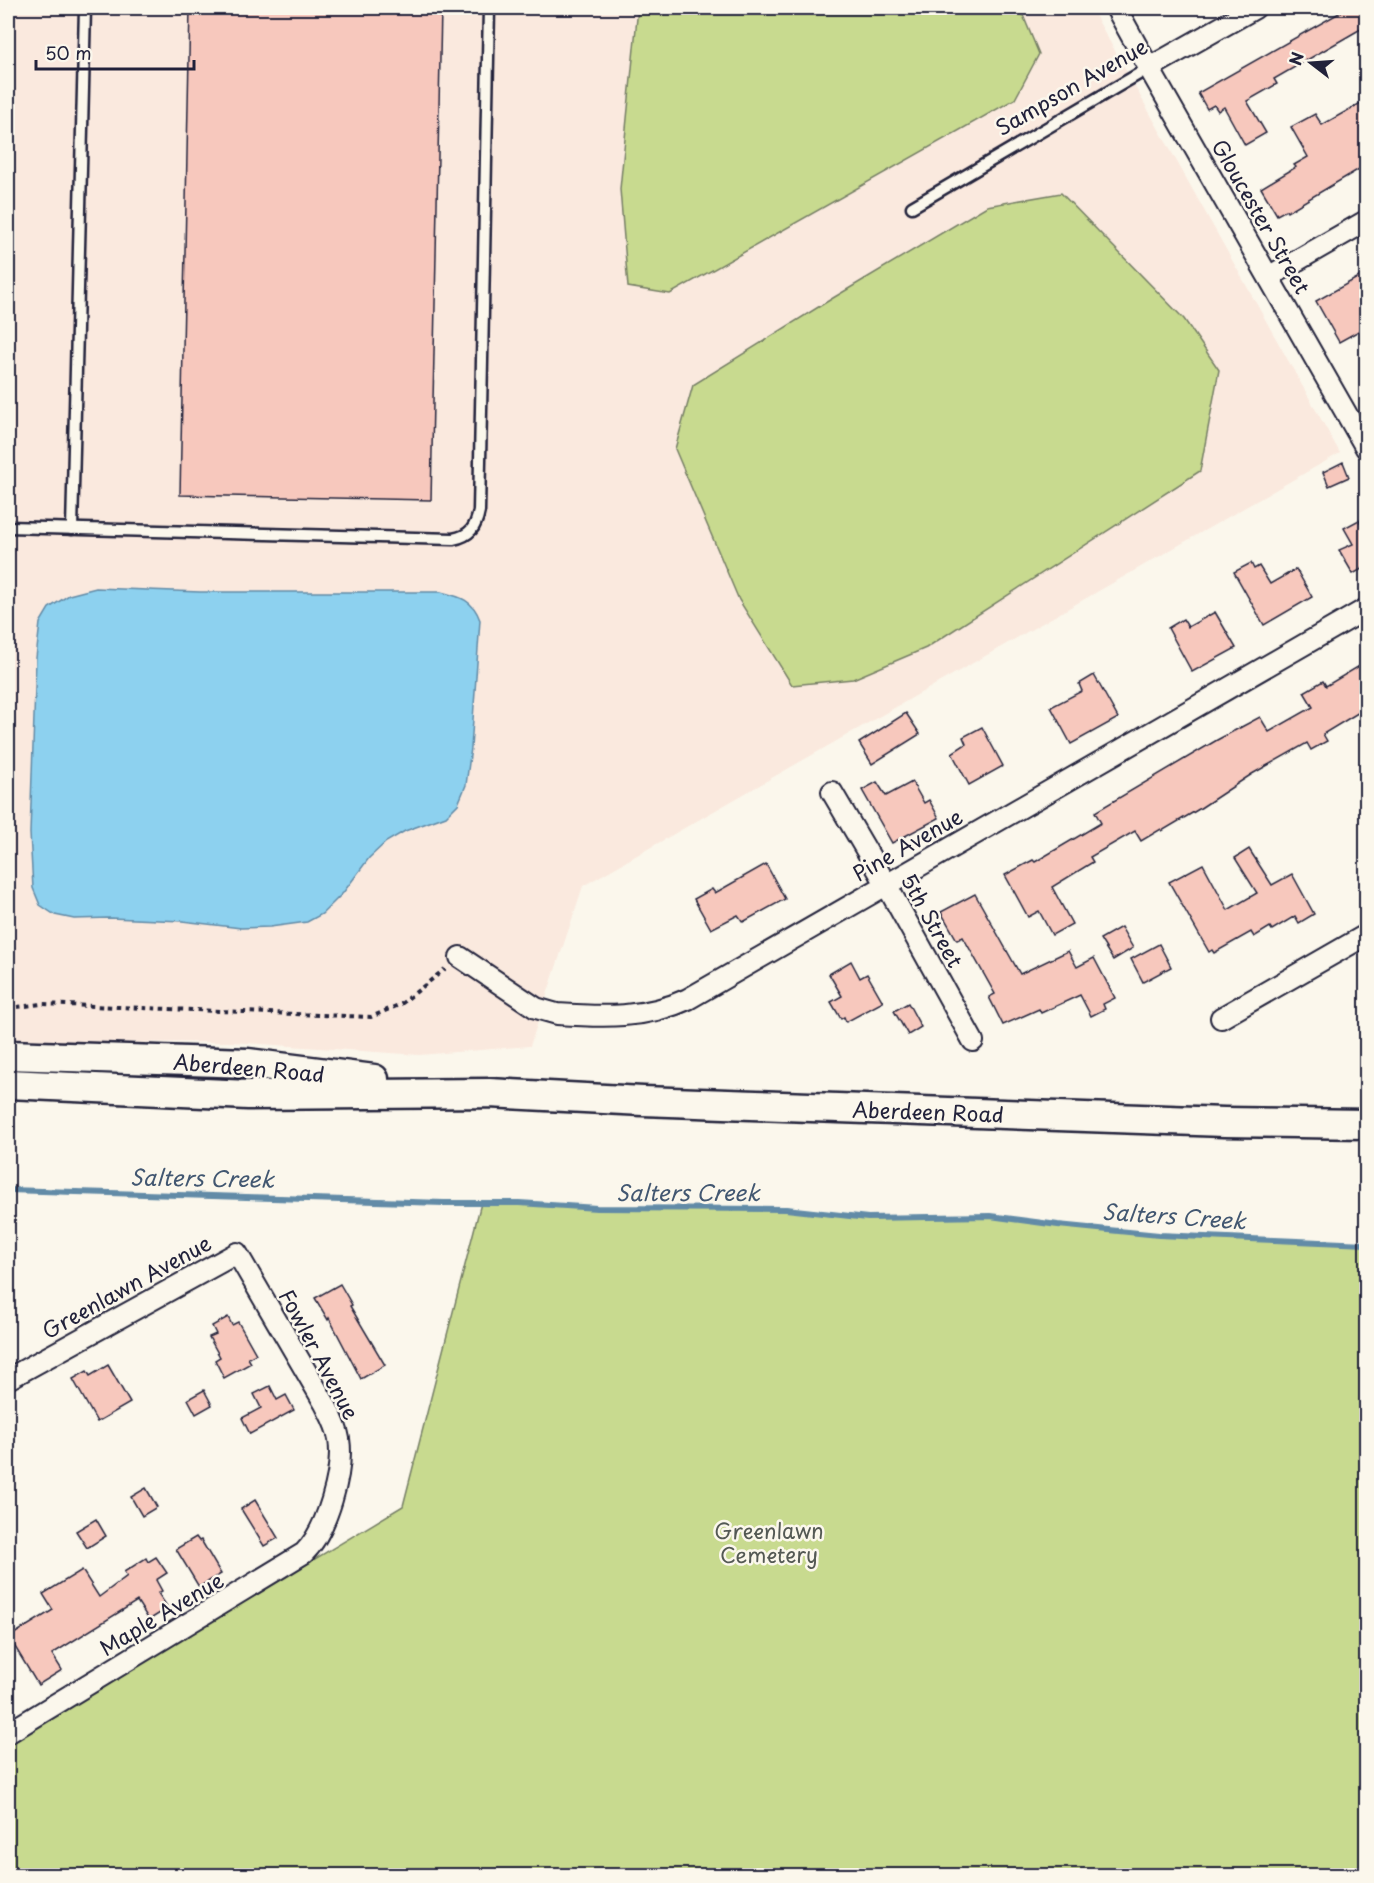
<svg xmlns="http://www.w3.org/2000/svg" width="1374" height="1883" viewBox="0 0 1374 1883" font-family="'Playpen Sans',sans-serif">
  <rect width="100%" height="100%" fill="#fbf7ec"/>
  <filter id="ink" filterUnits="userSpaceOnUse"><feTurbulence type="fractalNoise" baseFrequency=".0167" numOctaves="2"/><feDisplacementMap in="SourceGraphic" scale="12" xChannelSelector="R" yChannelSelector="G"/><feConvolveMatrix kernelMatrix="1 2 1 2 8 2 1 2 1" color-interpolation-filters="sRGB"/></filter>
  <g filter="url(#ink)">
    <path fill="#fae9de" d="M 8,8 L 1091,8 L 1340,453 L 583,886 L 530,1046 L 419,1055 L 232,1042 L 50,1043 L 8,1040 Z"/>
    <g fill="#c8da8f" stroke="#757e65" stroke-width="1.5">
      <path d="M 638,8 L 1020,8 L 1039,54 L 1015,99 L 670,294 L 628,287 L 620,189 Z"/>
      <path d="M 1061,193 L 1184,319 L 1219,370 L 1200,471 L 926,648 L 853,679 L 792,685 L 739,600 L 675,449 L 693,385 L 833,298 L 987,206 Z"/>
      <path d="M 481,1203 L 519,1203 L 598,1208 L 786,1209 L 868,1218 L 990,1216 L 1058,1225 L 1159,1235 L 1366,1244 L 1366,1875 L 8,1875 L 8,1744 L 403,1506 Z"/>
    </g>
    <path fill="#8dd1ef" stroke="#628ba7" stroke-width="1.5" d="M 96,588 L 200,592 L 441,592 C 461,597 473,600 480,620 L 471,748 L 466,785 L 458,804 L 446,816 L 405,831 L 386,842 L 369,858 L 343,893 L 322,914 L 307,922 L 270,927 L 241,928 L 182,921 L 110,918 L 74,919 L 55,915 L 40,905 L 33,888 L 30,833 L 36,658 L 40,623 L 49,608 L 69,595 Z"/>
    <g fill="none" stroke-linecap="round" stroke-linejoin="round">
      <path stroke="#628ba7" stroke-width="6" d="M 8,1190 L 444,1203 L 519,1203 L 597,1208 L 786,1209 L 868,1218 L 990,1216 L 1058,1225 L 1159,1235 L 1366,1244"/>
    </g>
    <g fill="#f7c8bd" stroke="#22223b" stroke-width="1.5">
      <path d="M 190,8 L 441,8 L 431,500 L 180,495 Z"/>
      <path d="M 1348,8 L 1361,8 L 1366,17 L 1366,26 L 1274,79 L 1277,84 L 1247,101 L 1266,133 L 1245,145 L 1224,107 L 1218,111 L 1214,105 L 1207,109 L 1198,93 Z"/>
      <path d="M 1366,100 L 1366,165 L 1287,212 L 1286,210 L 1277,215 L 1261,188 L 1296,167 L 1294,165 L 1308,157 L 1291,127 L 1315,114 L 1322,125 Z"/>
      <path d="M 1366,273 L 1366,327 L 1339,342 L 1316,301 Z"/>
      <path d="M 1343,462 L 1349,477 L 1329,486 L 1323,472 Z"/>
      <path d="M 1359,520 L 1366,534 L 1366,569 L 1365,567 L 1353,574 L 1339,550 L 1353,544 L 1344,528 Z"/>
      <path d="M 1251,563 L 1254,569 L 1259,566 L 1270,584 L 1296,569 L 1312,597 L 1264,625 L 1234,572 Z"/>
      <path d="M 1215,612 L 1236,648 L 1192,672 L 1168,628 L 1183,619 L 1188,627 Z"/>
      <path d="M 1366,662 L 1366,708 L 1323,734 L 1327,741 L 1311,750 L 1307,743 L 1252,774 L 1199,809 L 1162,831 L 1161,829 L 1141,841 L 1135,831 L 1090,857 L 1093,862 L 1052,887 L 1072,924 L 1052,935 L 1039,911 L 1028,917 L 1005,875 L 1033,860 L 1035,862 L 1101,823 L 1095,812 L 1217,740 L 1260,717 L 1269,732 L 1313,707 L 1304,692 L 1323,681 L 1326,686 Z"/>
      <path d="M 1094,675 L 1118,718 L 1071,744 L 1051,707 L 1082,691 L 1079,684 Z"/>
      <path d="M 906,713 L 920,734 L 872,764 L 859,743 Z"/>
      <path d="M 982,727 L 1003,766 L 969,785 L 952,753 L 966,744 L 963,737 Z"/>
      <path d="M 877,782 L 886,796 L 912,782 L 924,803 L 929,800 L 939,818 L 892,843 L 862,790 Z"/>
      <path d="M 1249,849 L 1272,885 L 1292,874 L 1314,914 L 1299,923 L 1295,916 L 1272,930 L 1270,927 L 1254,937 L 1251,932 L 1214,953 L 1212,950 L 1209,952 L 1169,882 L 1203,864 L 1228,910 L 1257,893 L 1235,858 Z"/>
      <path d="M 766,864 L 785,899 L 743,922 L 738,915 L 711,929 L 694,899 L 712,889 L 715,893 Z"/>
      <path d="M 975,894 L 1020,974 L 1068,951 L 1077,967 L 1094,958 L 1115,998 L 1103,1004 L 1105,1009 L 1091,1016 L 1080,995 L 1041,1013 L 1039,1009 L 1003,1025 L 989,997 L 995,994 L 963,937 L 957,940 L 941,912 Z"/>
      <path d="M 1121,927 L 1133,948 L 1113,960 L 1100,939 Z"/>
      <path d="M 1159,944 L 1171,967 L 1143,982 L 1131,959 Z"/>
      <path d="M 851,961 L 860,978 L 867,974 L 883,1002 L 846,1022 L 844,1017 L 841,1019 L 831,1002 L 842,996 L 829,974 Z"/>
      <path d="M 908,1003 L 921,1027 L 908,1035 L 894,1011 Z"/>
      <path d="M 340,1284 L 352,1305 L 350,1306 L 385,1365 L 361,1379 L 329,1318 L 328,1320 L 315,1298 Z"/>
      <path d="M 228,1317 L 232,1325 L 238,1322 L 256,1354 L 248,1358 L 251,1363 L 224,1378 L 215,1360 L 220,1357 L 209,1337 L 216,1334 L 212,1326 Z"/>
      <path d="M 108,1365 L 130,1403 L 97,1422 L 73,1379 L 87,1371 L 90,1376 Z"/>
      <path d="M 270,1386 L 277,1400 L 286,1395 L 294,1410 L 250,1434 L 242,1418 L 261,1408 L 254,1394 Z"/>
      <path d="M 204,1390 L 212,1405 L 196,1414 L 188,1399 Z"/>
      <path d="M 146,1488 L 157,1507 L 142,1516 L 131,1497 Z"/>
      <path d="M 255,1500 L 278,1538 L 264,1546 L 241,1509 Z"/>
      <path d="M 96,1519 L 106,1536 L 87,1548 L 76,1531 Z"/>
      <path d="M 196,1537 L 199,1541 L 201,1540 L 221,1574 L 199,1587 L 176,1549 Z"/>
      <path d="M 156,1557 L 167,1573 L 156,1580 L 162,1591 L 158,1593 L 168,1608 L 149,1620 L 137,1601 L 52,1654 L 62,1670 L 38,1685 L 9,1637 L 53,1610 L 43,1594 L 82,1570 L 99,1597 L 127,1576 L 124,1572 L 146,1558 L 148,1562 Z"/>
    </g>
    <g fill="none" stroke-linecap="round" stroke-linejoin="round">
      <g stroke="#22223b" stroke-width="15">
        <g id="service">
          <path d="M 912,207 L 1149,68"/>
          <path d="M 8,527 L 453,539 C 470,536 476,527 479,511 L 489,8"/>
          <path d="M 72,529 L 85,8"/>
        </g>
      </g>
      <g stroke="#22223b" stroke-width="24">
        <g id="minor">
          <path d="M 1116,8 L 1149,68 L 1366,448"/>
          <path d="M 1149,68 L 1255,8"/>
          <path d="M 1270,276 L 1366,221"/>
          <path d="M 832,792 L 886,884 L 973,1041"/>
          <path d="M 460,957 L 536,1008 L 557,1014 C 603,1017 645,1019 688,999 L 1366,609"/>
          <path d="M 1221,1018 L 1366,935"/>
          <path d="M 8,1379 L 237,1253 L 325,1404 C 331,1416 337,1426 339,1439 C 344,1471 327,1530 304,1553 L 8,1733"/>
        </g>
      </g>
      <g stroke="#22223b" stroke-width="33">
        <g id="secondary">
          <path d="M 8,1055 L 248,1063 L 374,1079"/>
          <path d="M 8,1084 L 248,1095 L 489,1093 L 643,1101 L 1224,1122 L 1366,1124"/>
        </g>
      </g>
      <path stroke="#22223b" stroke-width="4" stroke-dasharray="4.5 4.5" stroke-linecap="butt" d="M 8,1008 L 42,1004 L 371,1017 L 401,1004 L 445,969"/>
      <use href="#service" stroke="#fbf7ec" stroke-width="10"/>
      <use href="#minor" stroke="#fbf7ec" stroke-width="20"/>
      <use href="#secondary" stroke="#fbf7ec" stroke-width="28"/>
    </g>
  </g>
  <g text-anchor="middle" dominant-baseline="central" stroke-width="5" stroke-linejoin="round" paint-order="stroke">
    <g font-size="21" fill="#22223b" stroke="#fbf7ec">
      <text transform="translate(1071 86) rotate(-30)">Sampson Avenue</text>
      <text transform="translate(1262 216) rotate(60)">Gloucester Street</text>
      <text transform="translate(907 844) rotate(-30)">Pine Avenue</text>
      <text transform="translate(933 920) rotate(61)">5th Street</text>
      <text transform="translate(249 1067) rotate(5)">Aberdeen Road</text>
      <text transform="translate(928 1111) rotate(2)">Aberdeen Road</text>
      <text transform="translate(126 1286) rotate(-29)">Greenlawn Avenue</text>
      <text transform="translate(320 1354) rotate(62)">Fowler Avenue</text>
      <text transform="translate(161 1613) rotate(-31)">Maple Avenue</text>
    </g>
    <g font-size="21" fill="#545954" stroke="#fbf7ec">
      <text x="769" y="1530">Greenlawn<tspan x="769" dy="24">Cemetery</tspan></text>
    </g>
    <g font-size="22" font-style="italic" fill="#425771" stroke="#fbf7ec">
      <text transform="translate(202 1177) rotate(1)">Salters Creek</text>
      <text x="688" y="1191">Salters Creek</text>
      <text transform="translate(1174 1215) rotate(4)">Salters Creek</text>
    </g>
  </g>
  <rect width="1374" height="1883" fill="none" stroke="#fbf7ec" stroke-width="30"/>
  <rect x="15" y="15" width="1344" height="1853" fill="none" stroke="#22223b" stroke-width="2" filter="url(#ink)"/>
  <g transform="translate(1311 63) rotate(287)" stroke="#fbf7ec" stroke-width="4.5" paint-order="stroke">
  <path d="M0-4.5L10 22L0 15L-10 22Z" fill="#22223b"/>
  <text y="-9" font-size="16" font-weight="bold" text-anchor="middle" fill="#22223b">N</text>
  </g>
  <path d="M36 60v9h158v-9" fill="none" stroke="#22223b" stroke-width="3"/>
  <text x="45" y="60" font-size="18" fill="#22223b" stroke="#fbf7ec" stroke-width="4.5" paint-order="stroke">50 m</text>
</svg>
